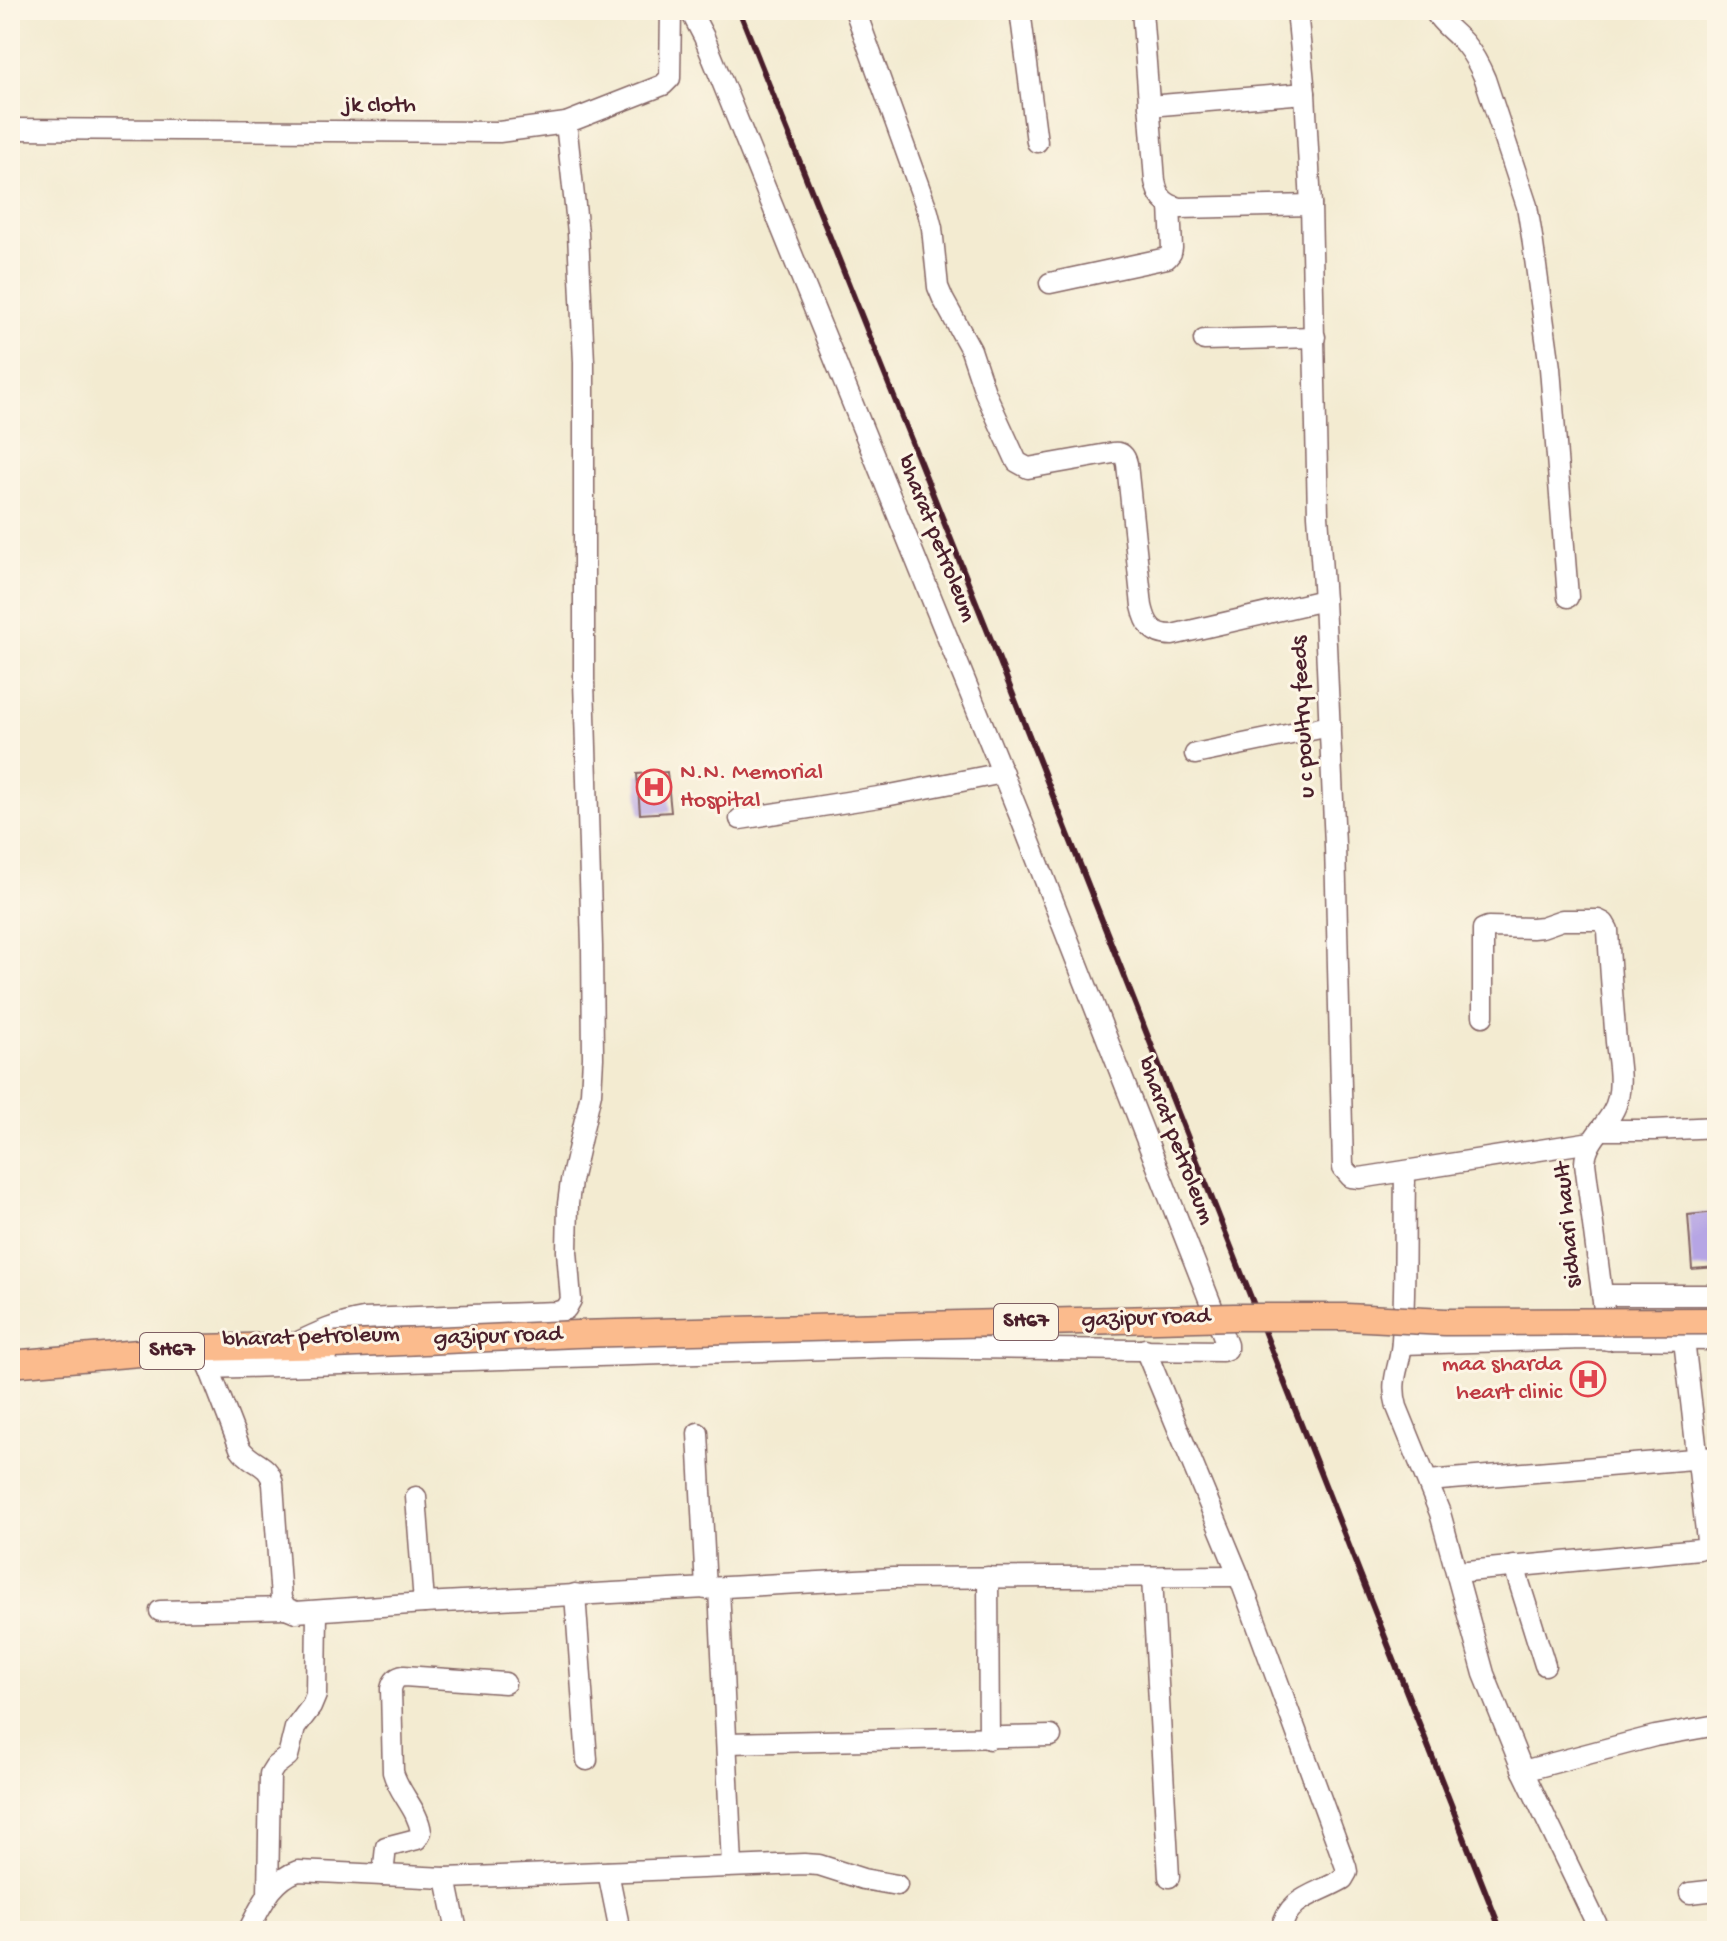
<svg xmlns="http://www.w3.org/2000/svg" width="1727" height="1941" viewBox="0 0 1727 1941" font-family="'Gochi Hand',sans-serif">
  <rect width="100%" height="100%" fill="#fcf5e5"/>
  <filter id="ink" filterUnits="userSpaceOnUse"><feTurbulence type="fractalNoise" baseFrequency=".0125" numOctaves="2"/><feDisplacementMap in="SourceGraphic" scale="16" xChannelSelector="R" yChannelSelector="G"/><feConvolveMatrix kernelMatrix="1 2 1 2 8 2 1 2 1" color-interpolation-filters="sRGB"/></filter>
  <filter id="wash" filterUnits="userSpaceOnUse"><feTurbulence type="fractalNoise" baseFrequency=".006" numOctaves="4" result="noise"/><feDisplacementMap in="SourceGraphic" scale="32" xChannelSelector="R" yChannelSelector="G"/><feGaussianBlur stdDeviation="1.8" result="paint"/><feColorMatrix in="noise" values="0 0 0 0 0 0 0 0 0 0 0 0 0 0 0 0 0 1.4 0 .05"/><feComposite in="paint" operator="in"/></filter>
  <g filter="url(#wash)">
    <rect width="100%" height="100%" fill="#f3ebd1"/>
    <g id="blocks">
      <g fill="#b6a5e4">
        <path d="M 667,772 L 671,812 L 640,814 L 637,774 Z"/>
        <path d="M 1717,1212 L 1717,1267 L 1692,1269 L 1688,1215 Z"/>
      </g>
    </g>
  </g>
  <g filter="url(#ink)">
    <use href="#blocks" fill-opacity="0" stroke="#856665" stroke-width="2"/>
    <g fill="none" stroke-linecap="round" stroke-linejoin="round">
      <g stroke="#856665" stroke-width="23">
        <g id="minor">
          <path d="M 855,10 L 928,212 L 932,228 L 938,287 L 943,299 L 971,350 L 985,392 L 1017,462 L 1028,468 L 1113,453 C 1122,452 1125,455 1127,464 L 1142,606 C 1146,624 1152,635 1172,635 L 1324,600"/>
          <path d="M 1020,10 L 1037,142"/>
          <path d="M 1142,10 L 1155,181 C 1158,197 1164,204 1180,208 L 1311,205"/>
          <path d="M 1297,10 L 1305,93 L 1311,205 L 1318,515 L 1324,600 L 1335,845 L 1343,1168 L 1351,1177 L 1360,1178 L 1591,1142"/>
          <path d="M 1434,10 C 1441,24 1455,32 1465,44 C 1474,55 1480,67 1485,79 L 1527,206 L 1532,237 L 1550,368 L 1568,597"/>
          <path d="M 1149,106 L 1305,93"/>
          <path d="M 10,129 L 499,132 L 566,123 L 663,85 L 670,78 L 671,10"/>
          <path d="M 1050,283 L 1167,258 L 1171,253 L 1172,248 L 1170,206"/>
          <path d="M 1204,340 L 1315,337"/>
          <path d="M 1195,754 L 1330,726"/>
          <path d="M 740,819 L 885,796 L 1003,773"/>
          <path d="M 1483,1016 L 1483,929 L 1488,927 L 1532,928 L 1542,927 L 1562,920 L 1598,920 L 1604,923 L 1608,930 C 1610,968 1613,1005 1616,1042 C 1618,1060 1622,1080 1618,1098 C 1613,1123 1586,1137 1585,1163 L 1608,1340"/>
          <path d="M 1600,1130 L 1654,1130 L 1717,1127"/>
          <path d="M 1405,1172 C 1404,1228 1406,1284 1402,1340 C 1401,1367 1389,1378 1397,1407 L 1440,1513 L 1484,1674 L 1523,1771 L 1600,1931"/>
          <path d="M 1602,1295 L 1717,1295"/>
          <path d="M 294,1344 C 317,1333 338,1323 363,1319 L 557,1312 L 566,1309 L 571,1300 L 567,1251 L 568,1204 L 571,1181 L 591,1093 L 593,1058 L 592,946 L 584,681 L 584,362 L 578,233 L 566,123"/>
          <path d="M 1402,1344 L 1584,1339 L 1717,1340"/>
          <path d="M 1145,1349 L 1239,1576 L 1346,1867 L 1347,1872 L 1343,1879 C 1316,1895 1287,1897 1281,1931"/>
          <path d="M 204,1359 L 209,1368 L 240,1448 C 251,1465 269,1462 273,1484 L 281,1599 L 286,1608 L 296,1612 L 424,1603 L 893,1578 L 1239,1576"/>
          <path d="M 209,1368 L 893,1347 L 1222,1351 L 1227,1349 L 1227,1345 L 1019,814 L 704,37 L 690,10"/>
          <path d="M 698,1433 L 706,1589"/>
          <path d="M 1428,1481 L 1717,1457"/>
          <path d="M 416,1497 L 424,1603"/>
          <path d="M 1514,1566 L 1545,1665"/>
          <path d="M 1457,1572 L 1699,1549 L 1706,1546 L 1707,1540 L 1684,1340"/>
          <path d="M 988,1577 L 989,1739"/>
          <path d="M 1152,1578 L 1169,1877"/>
          <path d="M 719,1588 L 732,1866"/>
          <path d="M 575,1594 L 587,1760"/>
          <path d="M 160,1611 L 286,1608"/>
          <path d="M 727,1743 L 1051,1736"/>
          <path d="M 1523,1771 L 1655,1736 L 1717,1725"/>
          <path d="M 608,1872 L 620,1931"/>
          <path d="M 383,1875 L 386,1847 L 417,1839 L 421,1832 C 418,1809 399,1794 393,1772 L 391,1689 C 393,1681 396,1677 404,1676 L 505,1683"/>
          <path d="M 446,1878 L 457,1931"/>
          <path d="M 1690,1893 L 1717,1890"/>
          <path d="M 268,1895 L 270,1774 L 275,1766 L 288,1756 L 295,1728 L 311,1707 L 316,1695 L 317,1611"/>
          <path d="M 248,1931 C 261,1907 271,1880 298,1871 L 446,1878 L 804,1864 L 819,1865 L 863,1879 L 897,1885"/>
        </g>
      </g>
      <g stroke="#856665" stroke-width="29">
        <path id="major" d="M 10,1364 L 198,1348 L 335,1345"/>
      </g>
      <use href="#minor" stroke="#fff" stroke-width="20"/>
      <use href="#major" stroke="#fbbb8d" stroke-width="26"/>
      <path stroke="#4a1f2b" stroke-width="6" d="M 739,10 L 1004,672 L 1501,1931"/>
      <g stroke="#856665" stroke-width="29" stroke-linecap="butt">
        <path id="major-bridge" d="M 335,1345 L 577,1334 L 1234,1317 L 1347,1317 L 1445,1322 L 1717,1321"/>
      </g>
      <use href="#major-bridge" stroke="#fbbb8d" stroke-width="26"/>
    </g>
  </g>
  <defs>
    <g id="hospital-ring" transform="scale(1.8)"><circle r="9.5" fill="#fcf5e5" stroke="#e0444e" stroke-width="1.5"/><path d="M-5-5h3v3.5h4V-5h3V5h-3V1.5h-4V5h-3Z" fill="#e0444e"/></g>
  </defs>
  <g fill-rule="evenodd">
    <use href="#hospital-ring" x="654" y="787"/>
    <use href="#hospital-ring" x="1588" y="1379"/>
  </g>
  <g text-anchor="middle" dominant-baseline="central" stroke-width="6" stroke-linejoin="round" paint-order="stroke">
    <g fill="#fcf5e5" stroke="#7f5f63" stroke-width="2">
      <rect x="994" y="1304" width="64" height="36" rx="6"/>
      <rect x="140" y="1333" width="64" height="36" rx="6"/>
    </g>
    <g font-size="22" font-weight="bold" fill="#4a1f2b">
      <text x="1026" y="1322">SH67</text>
      <text x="172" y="1351">SH67</text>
    </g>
    <g font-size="24" fill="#4a1f2b" stroke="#fcf5e5">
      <text x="380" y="106">jk cloth</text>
      <text transform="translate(936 539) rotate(68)">bharat petroleum</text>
      <text transform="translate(1304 717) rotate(-93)">u c poultry feeds</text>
      <text transform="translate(1175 1141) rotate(69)">bharat petroleum</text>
      <text transform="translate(1569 1225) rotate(-95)">sidhari hault</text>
      <text transform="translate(1146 1319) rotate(-2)">gazipur road</text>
      <text transform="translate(498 1337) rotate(-2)">gazipur road</text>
      <text transform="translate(311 1338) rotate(-2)">bharat petroleum</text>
    </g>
    <g font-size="24" fill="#be3a42" stroke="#fcf5e5" text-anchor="start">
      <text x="680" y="773">N.N. Memorial<tspan x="680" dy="28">Hospital</tspan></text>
      <text x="1562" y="1365" text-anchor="end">maa sharda<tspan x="1562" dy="28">heart clinic</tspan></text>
    </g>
  </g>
  <rect width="1727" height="1941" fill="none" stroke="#fcf5e5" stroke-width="40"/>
</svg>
